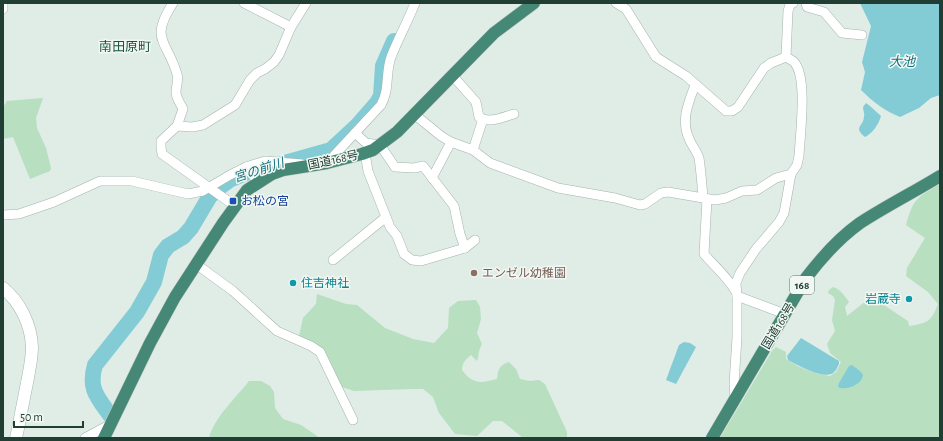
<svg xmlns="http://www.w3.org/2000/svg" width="943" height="441" viewBox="0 0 943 441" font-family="'Alegreya Sans','Noto Sans JP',sans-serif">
  <rect width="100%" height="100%" fill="#e0ece6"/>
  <g fill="#b7dfc0">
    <path d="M 43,98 L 36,118 L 37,128 L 46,148 L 51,168 L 50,171 L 30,179 L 13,137 L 3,139 L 3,107 L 7,101 Z"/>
    <path d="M 940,184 L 940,438 L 720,438 L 772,351 L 776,347 L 786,352 L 786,359 C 799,368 815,374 830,376 L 836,372 L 841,362 L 830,353 L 827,344 L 835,331 L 832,320 L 835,300 L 833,296 L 828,293 L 829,290 L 833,287 C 840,289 845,296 849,302 L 845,307 L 847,316 L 871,297 C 884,304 895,313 908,321 L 909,326 C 928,323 931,322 938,304 L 928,292 L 906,276 L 907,268 L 925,238 L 906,225 C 913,199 917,197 940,184 Z"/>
    <path d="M 317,294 L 346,304 L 357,305 L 385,328 L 413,339 L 434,343 L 448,328 L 449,308 L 458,301 L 476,300 L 480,307 L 481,319 L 477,333 L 482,344 C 478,351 479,355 477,361 L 471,355 C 465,360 462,363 462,370 C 473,385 481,383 497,379 C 498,370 499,365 509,362 L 516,369 L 520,379 L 530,381 L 539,380 L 545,384 L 567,432 L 567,438 L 523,438 L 502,421 L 493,421 L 477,436 L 455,434 L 439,413 L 433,397 L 423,389 L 412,389 L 354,391 L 342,387 L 331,366 L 327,355 L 321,347 L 299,336 L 303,318 L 316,304 Z"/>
    <path d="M 249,381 L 261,381 L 270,386 L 274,392 L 275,408 L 283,419 L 301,425 L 320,438 L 209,438 C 215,416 236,398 249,381 Z"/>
  </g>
  <g fill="#84ccd5">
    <path d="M 860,3 L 940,3 L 940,95 L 931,98 L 919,108 L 900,117 C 885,111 873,102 861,90 L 865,72 L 862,62 L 871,26 Z"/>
    <path d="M 866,103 L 870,106 L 881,116 C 879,124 872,134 865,137 C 853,127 863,127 864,117 C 865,114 863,110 863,107 Z"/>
    <path d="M 801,338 L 839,361 L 839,364 C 837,368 835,373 831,374 C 821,378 797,365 788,360 L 787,356 Z"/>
    <path d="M 684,342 L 690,343 L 696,347 L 676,384 L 666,380 L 679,345 Z"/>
    <path d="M 852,365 L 860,371 L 863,375 C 862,385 845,391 838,387 L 839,383 L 849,366 Z"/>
  </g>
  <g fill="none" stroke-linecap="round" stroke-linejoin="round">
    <path stroke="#84ccd5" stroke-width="16" d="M 110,415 C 97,397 88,388 95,365 L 137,312 L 154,282 L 161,255 L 168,246 L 183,237 L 191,228 L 210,196 L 217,189 L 231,179 L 256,169 L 267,168 L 331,150 L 357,126 L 377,103 L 381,96 L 383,66 L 394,41"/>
    <g stroke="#a3b4ad" stroke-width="10">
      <g id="minor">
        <path d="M 173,3 C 149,40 167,40 177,74 C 179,79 176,86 176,92 C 176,98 180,103 183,109 L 177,126"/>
        <path d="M 244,3 L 291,27"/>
        <path d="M 616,3 L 626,9 L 656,57 L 686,76 L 726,111 L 732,111 L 738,107 L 764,68 L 771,63 L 786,57"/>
        <path d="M 806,3 L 807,7 L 824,12 L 842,33 L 862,35"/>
        <path d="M 3,9 L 3,3"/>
        <path d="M 452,75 L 476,102 L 479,117 C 489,124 503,117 514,114"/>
        <path d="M 695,85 C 688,104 680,121 690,141 C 693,147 697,152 699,158 C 701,171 702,185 703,198"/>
        <path d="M 414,114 L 441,136 L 451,142 L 473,150 L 490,163 L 558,188 L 615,198 L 640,205 L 645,204 L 661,193 L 668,192 L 715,200 L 726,198 L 742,191 L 757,190 L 776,178 L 791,174"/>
        <path d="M 355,133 L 366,143 L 380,145 L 395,167 L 414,168 L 423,166 L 454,206 L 460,234 L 465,248"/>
        <path d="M 473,150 L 483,119"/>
        <path d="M 365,153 L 368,171 L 390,227 L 397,236 L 404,254 L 412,260 L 421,261 L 465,248 L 475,240"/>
        <path d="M 327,163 L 381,105 C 390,89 385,74 391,57 C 398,39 408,21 415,3"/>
        <path d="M 246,167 L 258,182"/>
        <path d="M 432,178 L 451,142"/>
        <path d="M 707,199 L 704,254 C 715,267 728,277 736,292"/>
        <path d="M 235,206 L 162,154 L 161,147 L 161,141 L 177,126 L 192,127 L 203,125 L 235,105 L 250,80 L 257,73 L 265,69 L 274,62 L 279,55 L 291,27 L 306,3"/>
        <path d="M 3,215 L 19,214 L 54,202 L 100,181 L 132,181 L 188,194 L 203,191 L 230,175 L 246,167 L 265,161 L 302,164"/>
        <path d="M 333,260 L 386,217"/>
        <path d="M 196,264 L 233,291 L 277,331 L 311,346 L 320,352 L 353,420"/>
        <path d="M 785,314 L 737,296 L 736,283 L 740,273 L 756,249 L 779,222 L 784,213 L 791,174 L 797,165 L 799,156 C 800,135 808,77 794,62 C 792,60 789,59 786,57 L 788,11 L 790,5 L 793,3"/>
        <path d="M 735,399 L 734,384 L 737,337 L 737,296"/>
        <path d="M 85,438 L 111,424"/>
      </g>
    </g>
    <g stroke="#a3b4ad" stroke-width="13">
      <path id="tertiary" d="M 3,288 C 20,302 31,324 32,347 C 32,359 29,372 27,383 C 23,402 20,420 16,438"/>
    </g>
    <g stroke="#c1c9c6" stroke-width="13">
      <g id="trunk">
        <path d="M 104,438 L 150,343 L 175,297 L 223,223 L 247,190 L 272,174 L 283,170 L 327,163 L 362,154 L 373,150 L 397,132 L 494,33 L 534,3"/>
        <path d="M 712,438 L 806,278 C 822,257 839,238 860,223 C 886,206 914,192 940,176"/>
      </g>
    </g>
    <use href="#minor" stroke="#fff" stroke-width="9"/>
    <use href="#tertiary" stroke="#fff" stroke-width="12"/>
    <use href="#trunk" stroke="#468876" stroke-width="12"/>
  </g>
  <rect fill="#1a4fb4" stroke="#f1f8f4" stroke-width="1.5" x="229" y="197" width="8" height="8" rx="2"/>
  <circle fill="#8d6e63" stroke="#f1f8f4" stroke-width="1.5" cx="474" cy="273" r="4"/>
  <g fill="#0f9aa8" stroke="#f1f8f4" stroke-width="1.5">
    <circle cx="293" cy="283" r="4"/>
    <circle cx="909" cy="299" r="4"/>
  </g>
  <g text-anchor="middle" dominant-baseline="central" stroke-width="3" stroke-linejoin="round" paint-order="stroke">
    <rect fill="#f1f8f4" stroke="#5f766e" stroke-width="1" x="790" y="276" width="24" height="18" rx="3"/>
    <g font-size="11" font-weight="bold" fill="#203e34">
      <text x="802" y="285">168</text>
    </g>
    <g font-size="12" fill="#203e34" stroke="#f1f8f4">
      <text transform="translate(333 160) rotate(-12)">国道168号</text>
      <text transform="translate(778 326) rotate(-59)">国道168号</text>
    </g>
    <g font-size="12" fill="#164399" stroke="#f1f8f4" text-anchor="start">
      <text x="241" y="201">お松の宮</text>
    </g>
    <g font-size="12" fill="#785e54" stroke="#f1f8f4" text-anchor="start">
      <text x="482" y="273">エンゼル幼稚園</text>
    </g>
    <g font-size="12" fill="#0d838f" stroke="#f1f8f4" text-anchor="start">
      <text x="301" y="283">住吉神社</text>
      <text x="901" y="299" text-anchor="end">岩蔵寺</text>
    </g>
    <g font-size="13" fill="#1a5141" stroke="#f1f8f4">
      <text x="125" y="47">南田原町</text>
    </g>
    <g font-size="13" font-style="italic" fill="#16707d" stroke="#f1f8f4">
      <text x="902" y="62">大池</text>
      <text transform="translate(259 171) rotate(-18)">宮の前川</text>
    </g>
  </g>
  <rect width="943" height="441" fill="none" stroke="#203e34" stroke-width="8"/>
  <path d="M14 421v6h69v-6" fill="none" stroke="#203e34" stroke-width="2"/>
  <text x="20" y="421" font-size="12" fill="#203e34" stroke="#f1f8f4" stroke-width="3" paint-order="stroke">50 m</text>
</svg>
